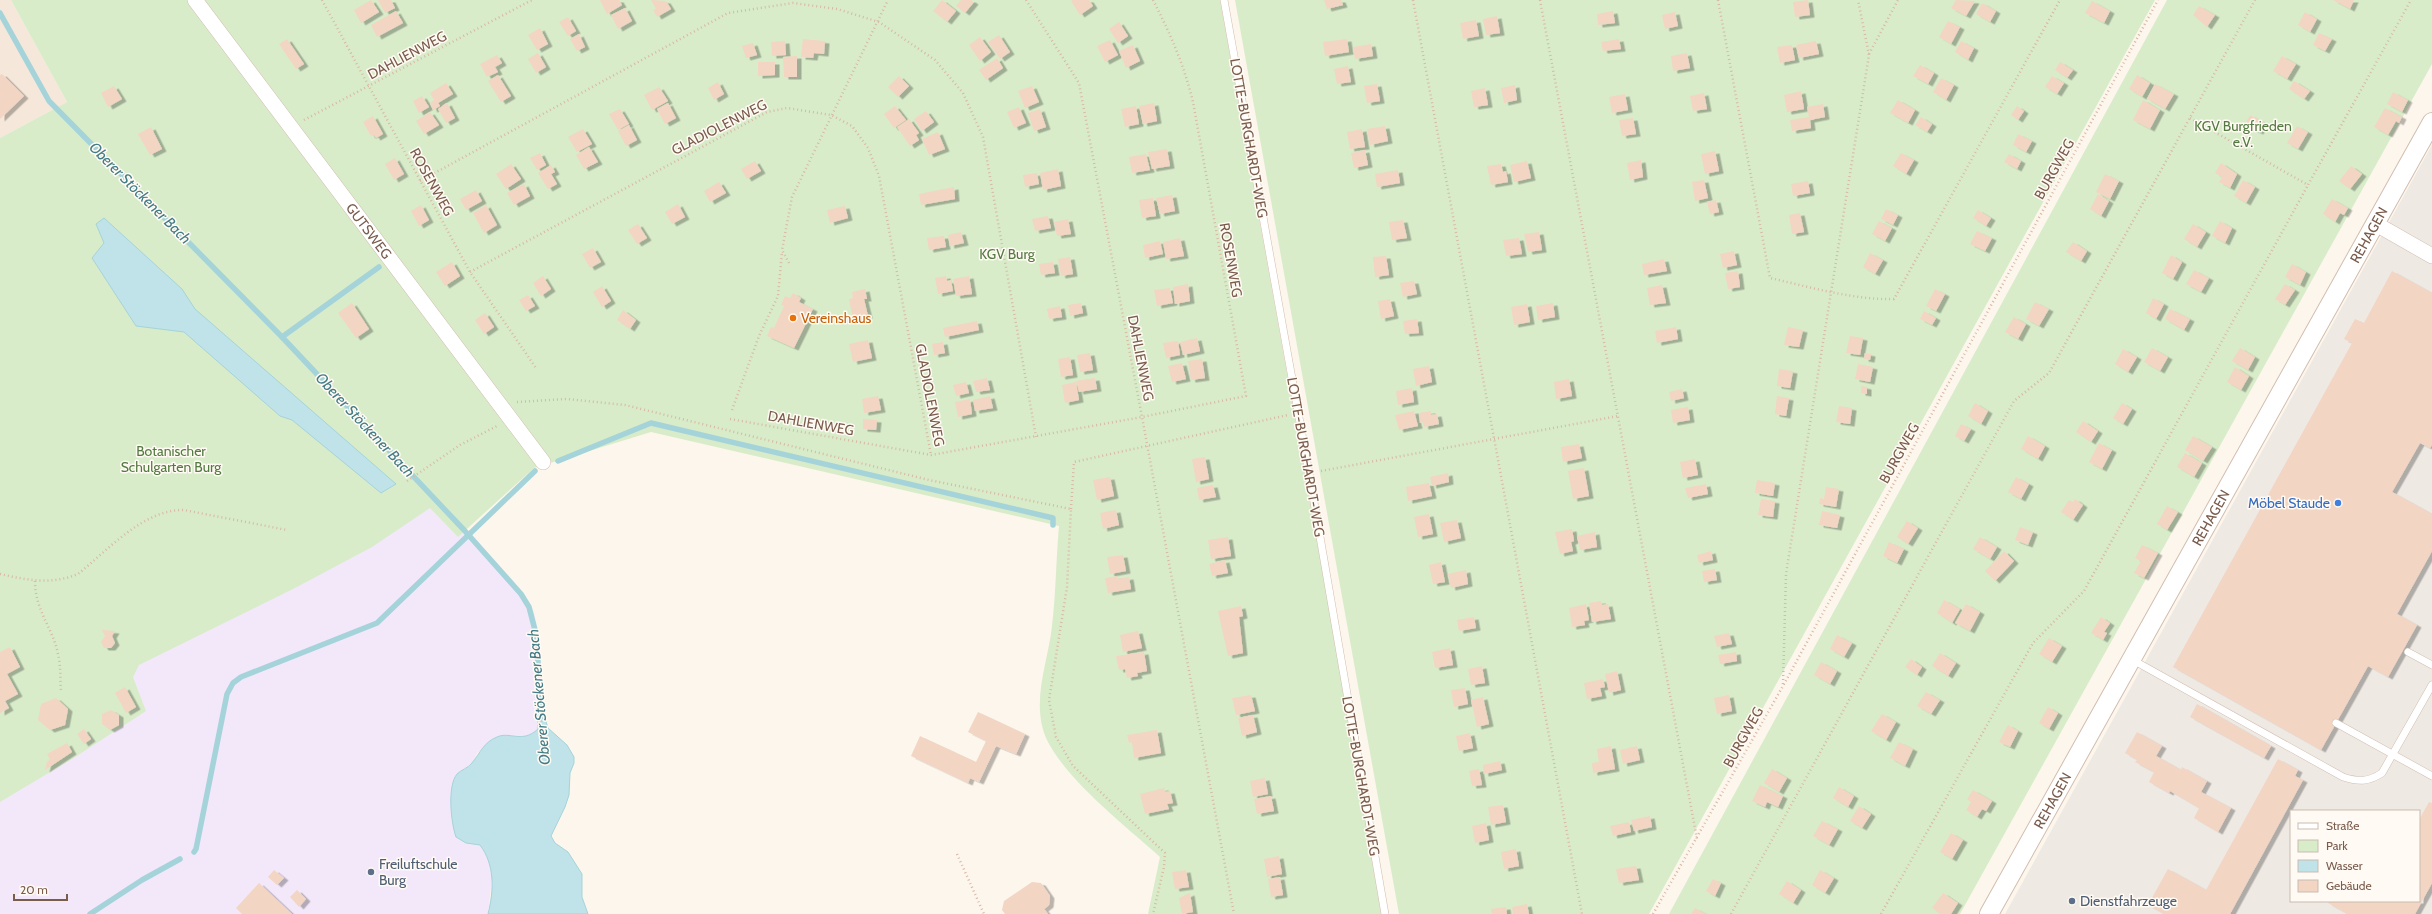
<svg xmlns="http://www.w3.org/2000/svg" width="2432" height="914" viewBox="0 0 2432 914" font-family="Cabin,sans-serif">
  <defs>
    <filter id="shadow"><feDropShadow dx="4.5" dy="2.5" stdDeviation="0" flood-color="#0004"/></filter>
  </defs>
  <rect width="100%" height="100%" fill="#fdf6ec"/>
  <path fill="#f5e8da" d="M 0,0 L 11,0 L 67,102 L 0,138 Z"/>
  <path fill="#efe9e4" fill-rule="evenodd" d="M 2432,145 L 2432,914 L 2005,914 ZM 2291,811 L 2419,811 L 2419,901 L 2291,901 Z"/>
  <path fill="#f3e8fa" d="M 0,138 L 470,526 L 467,529 L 523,592 L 534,612 L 539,636 L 543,712 L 537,714 L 538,729 L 533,734 L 523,737 L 498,736 L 477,753 L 473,762 L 457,774 L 466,843 L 480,845 L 487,855 L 490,863 L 492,878 L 488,914 L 0,914 Z"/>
  <g fill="#d8ecc9">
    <path d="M 11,0 L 1220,0 L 1384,914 L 1148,914 L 1160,857 C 1126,826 1068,782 1047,740 C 1030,703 1048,663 1052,626 C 1056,593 1056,559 1059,526 L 651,432 L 534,468 L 458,537 L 430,508 L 372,547 L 295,588 L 139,665 L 133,677 L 146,711 L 72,759 L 0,802 L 0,138 L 67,102 Z"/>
    <path d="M 1235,0 L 2155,0 L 1649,914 L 1399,914 Z"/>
    <path d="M 2167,0 L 2432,0 L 2432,64 L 1960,914 L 1669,914 Z"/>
  </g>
  <g fill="#bfe3e8" stroke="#a5d3da">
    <path d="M 104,218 L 182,289 L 195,309 L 396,484 L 381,493 L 292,420 L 280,416 L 184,332 L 136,326 L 92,258 L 104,243 L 96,224 Z"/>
    <path d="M 543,712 L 548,728 L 567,745 L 574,757 L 574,763 L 570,773 L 569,795 L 565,807 L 551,836 L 555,843 L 568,852 L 582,874 L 582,897 L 588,914 L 488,914 C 494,890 495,865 480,845 L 466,843 L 456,837 C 451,823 447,786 457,774 C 461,770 468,768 472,763 C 480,753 484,742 497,737 C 510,731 522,744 538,729 L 537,713 Z"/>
  </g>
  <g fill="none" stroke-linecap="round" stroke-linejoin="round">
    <g stroke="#a5d3da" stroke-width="5.5">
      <path d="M 0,13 L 49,101 L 282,337 L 464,530 L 521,594 L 529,607 L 536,634 L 542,719"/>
      <path d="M 282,337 L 379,267"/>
      <path d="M 558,461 L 651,423 L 1053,518 L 1053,525"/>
      <path d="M 194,852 L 196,849 L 227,694 L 233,683 L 241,677 L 377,623 L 535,471"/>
      <path d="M 90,914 L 142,880 L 180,859"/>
    </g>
  </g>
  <g fill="#f3d5c3" filter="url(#shadow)">
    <path d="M 371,0 L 379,12 L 361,23 L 354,10 Z"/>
    <path d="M 378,0 L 391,0 L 395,8 L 385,13 Z"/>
    <path d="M 600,0 L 619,0 L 622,5 L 607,14 Z"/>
    <path d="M 651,0 L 666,1 L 671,9 L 657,17 L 653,10 L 656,9 Z"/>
    <path d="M 942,0 L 956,11 L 947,22 L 933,11 Z"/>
    <path d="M 961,0 L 971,0 L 974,2 L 965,13 L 956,6 Z"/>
    <path d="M 1073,0 L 1089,0 L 1093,6 L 1080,15 L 1071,1 Z"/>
    <path d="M 1324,0 L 1341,0 L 1343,5 L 1327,9 Z"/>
    <path d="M 1808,0 L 1810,15 L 1795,17 L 1793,2 Z"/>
    <path d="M 1956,0 L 1975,1 L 1966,16 L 1951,8 Z"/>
    <path d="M 2333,0 L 2354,0 L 2350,9 Z"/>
    <path d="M 2092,1 L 2110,11 L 2104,23 L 2085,13 Z"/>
    <path d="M 1982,3 L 1996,11 L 1990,22 L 1976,14 Z"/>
    <path d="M 2199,6 L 2215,15 L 2207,27 L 2193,15 Z"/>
    <path d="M 625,8 L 632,21 L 618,29 L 611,15 Z"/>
    <path d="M 396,11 L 403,23 L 377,37 L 371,25 Z"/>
    <path d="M 1613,11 L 1615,23 L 1598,25 L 1597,14 Z"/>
    <path d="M 1675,12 L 1678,26 L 1665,29 L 1662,15 Z"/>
    <path d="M 2305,12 L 2317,19 L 2310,32 L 2298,25 Z"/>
    <path d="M 1497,16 L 1500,33 L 1486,35 L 1483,19 Z"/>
    <path d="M 568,17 L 576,31 L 568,36 L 559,22 Z"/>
    <path d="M 1476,20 L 1479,36 L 1463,39 L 1460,23 Z"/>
    <path d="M 1948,21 L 1960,27 L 1951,44 L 1939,37 Z"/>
    <path d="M 1119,22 L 1128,36 L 1118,43 L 1109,29 Z"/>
    <path d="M 540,28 L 548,44 L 537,50 L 528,35 Z"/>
    <path d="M 2319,33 L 2332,39 L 2325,51 L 2313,45 Z"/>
    <path d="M 579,34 L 585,47 L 577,51 L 570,39 Z"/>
    <path d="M 999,35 L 1010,52 L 1000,59 L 988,42 Z"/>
    <path d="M 980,37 L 991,52 L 980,61 L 969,45 Z"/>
    <path d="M 287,39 L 304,64 L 296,69 L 279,44 Z"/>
    <path d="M 803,39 L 825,41 L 824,54 L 814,53 L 813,58 L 801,57 Z"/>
    <path d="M 1347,39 L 1349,52 L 1325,56 L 1323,42 Z"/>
    <path d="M 1619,39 L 1621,49 L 1603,51 L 1601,42 Z"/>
    <path d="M 1110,40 L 1118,55 L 1105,62 L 1097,46 Z"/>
    <path d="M 785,41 L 786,55 L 772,56 L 771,42 Z"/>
    <path d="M 1816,41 L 1819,54 L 1799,58 L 1796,45 Z"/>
    <path d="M 1961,41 L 1974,48 L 1968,60 L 1955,52 Z"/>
    <path d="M 753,43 L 757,55 L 746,58 L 742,46 Z"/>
    <path d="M 1371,44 L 1373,56 L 1355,59 L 1353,47 Z"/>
    <path d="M 1133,45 L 1140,61 L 1126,68 L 1119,51 Z"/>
    <path d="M 1792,45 L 1795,60 L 1780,63 L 1777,47 Z"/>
    <path d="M 538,53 L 546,67 L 536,73 L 528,59 Z"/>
    <path d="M 1687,53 L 1690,68 L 1673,71 L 1671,56 Z"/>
    <path d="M 497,55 L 502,63 L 495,67 L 498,72 L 487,77 L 480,64 Z"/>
    <path d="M 797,56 L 797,77 L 784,77 L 783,57 Z"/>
    <path d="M 2282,56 L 2296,64 L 2287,79 L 2273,71 Z"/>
    <path d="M 997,58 L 1003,68 L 986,80 L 979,70 Z"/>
    <path d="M 758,62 L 775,62 L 775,75 L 758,76 Z"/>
    <path d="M 2060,62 L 2073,70 L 2067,78 L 2055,70 Z"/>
    <path d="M 1920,65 L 1934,73 L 1928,84 L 1913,76 Z"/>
    <path d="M 1348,66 L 1351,82 L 1337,84 L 1334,69 Z"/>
    <path d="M 2,74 L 24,96 L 0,119 L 0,75 Z"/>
    <path d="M 498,75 L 511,96 L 501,102 L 488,81 Z"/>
    <path d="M 2137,75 L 2150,83 L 2142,97 L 2129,89 Z"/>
    <path d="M 899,76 L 909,86 L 898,97 L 888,87 Z"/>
    <path d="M 2052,76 L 2064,83 L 2057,94 L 2045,87 Z"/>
    <path d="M 1941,78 L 1954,85 L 1946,100 L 1933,92 Z"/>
    <path d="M 2294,81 L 2310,91 L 2304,99 L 2289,89 Z"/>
    <path d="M 718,82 L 724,94 L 714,100 L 708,88 Z"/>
    <path d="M 446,83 L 453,94 L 438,103 L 440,106 L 433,110 L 430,103 L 434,100 L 430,93 Z"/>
    <path d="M 1377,84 L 1380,101 L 1367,103 L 1364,86 Z"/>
    <path d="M 2155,84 L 2174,94 L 2165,109 L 2147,99 Z"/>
    <path d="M 1515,85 L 1517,100 L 1504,103 L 1501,88 Z"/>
    <path d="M 114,86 L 122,99 L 108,107 L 101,93 Z"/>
    <path d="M 1032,86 L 1039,102 L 1025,108 L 1018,91 Z"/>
    <path d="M 659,87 L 668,101 L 652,110 L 644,95 Z"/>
    <path d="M 1485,88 L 1488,105 L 1474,107 L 1471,91 Z"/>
    <path d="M 1801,91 L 1804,109 L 1787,112 L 1784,95 Z"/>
    <path d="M 2393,92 L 2408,100 L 2402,112 L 2387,104 Z"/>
    <path d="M 1704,93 L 1707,109 L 1693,111 L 1690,96 Z"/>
    <path d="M 1625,94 L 1628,110 L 1612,113 L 1609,97 Z"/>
    <path d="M 422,96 L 429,107 L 419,113 L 413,101 Z"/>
    <path d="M 1898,100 L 1915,110 L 1908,123 L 1890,113 Z"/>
    <path d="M 2143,100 L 2160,110 L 2150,129 L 2133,120 Z"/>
    <path d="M 447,103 L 455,118 L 446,123 L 438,109 Z"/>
    <path d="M 668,103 L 676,118 L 665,124 L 657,109 Z"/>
    <path d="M 1154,103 L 1157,121 L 1143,124 L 1139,106 Z"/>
    <path d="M 1823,104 L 1825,117 L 1810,120 L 1811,128 L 1792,131 L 1790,120 L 1809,117 L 1807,107 Z"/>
    <path d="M 895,106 L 906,120 L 894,128 L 884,114 Z"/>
    <path d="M 1136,106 L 1139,124 L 1125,127 L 1121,109 Z"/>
    <path d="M 2017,106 L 2024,111 L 2018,120 L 2011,115 Z"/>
    <path d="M 1019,107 L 1026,123 L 1014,128 L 1007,112 Z"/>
    <path d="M 2385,108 L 2402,117 L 2399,123 L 2396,121 L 2388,135 L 2374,127 Z"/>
    <path d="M 620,109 L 629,124 L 618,130 L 609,114 Z"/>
    <path d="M 1040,109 L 1046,127 L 1034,131 L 1028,113 Z"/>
    <path d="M 926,111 L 934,122 L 922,131 L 914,119 Z"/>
    <path d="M 430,112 L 439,125 L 424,134 L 416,121 Z"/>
    <path d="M 2250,115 L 2264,122 L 2259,132 L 2244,126 Z"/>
    <path d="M 373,116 L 383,134 L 376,138 L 374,135 L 371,136 L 363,122 Z"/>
    <path d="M 1921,117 L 1932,124 L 1927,132 L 1915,125 Z"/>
    <path d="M 1633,118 L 1636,134 L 1622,136 L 1619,120 Z"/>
    <path d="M 909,119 L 919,133 L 916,135 L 919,140 L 910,146 L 897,127 Z"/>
    <path d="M 629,125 L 637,140 L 626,146 L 618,131 Z"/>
    <path d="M 1385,126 L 1388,141 L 1370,145 L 1367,129 Z"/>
    <path d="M 2297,126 L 2308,132 L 2298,149 L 2287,143 Z"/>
    <path d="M 151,127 L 162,149 L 150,155 L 138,134 Z"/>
    <path d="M 583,129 L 592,144 L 577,152 L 568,137 Z"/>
    <path d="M 1362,129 L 1365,147 L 1350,149 L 1347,132 Z"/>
    <path d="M 938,132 L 945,149 L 929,155 L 922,139 Z"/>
    <path d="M 2018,134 L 2032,141 L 2026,152 L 2013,145 Z"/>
    <path d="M 589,147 L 598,162 L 584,169 L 576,155 Z"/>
    <path d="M 1167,149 L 1170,166 L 1152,169 L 1148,152 Z"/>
    <path d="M 1365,150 L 1368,165 L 1354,168 L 1351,153 Z"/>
    <path d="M 1715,151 L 1719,171 L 1705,174 L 1701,154 Z"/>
    <path d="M 540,153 L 546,165 L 537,170 L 530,158 Z"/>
    <path d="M 1901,153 L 1914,160 L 1906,174 L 1893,166 Z"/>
    <path d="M 1146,154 L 1150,170 L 1132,173 L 1129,157 Z"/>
    <path d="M 2009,154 L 2021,161 L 2017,169 L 2004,162 Z"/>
    <path d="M 395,158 L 404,174 L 394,180 L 385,164 Z"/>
    <path d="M 1641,160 L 1643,177 L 1630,180 L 1627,163 Z"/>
    <path d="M 755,161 L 761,171 L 747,179 L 741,169 Z"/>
    <path d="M 1527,161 L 1531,178 L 1514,182 L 1510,165 Z"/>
    <path d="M 2221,163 L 2237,174 L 2230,188 L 2219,182 L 2222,177 L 2215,173 Z"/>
    <path d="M 511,164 L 521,179 L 506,189 L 496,174 Z"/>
    <path d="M 1501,164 L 1503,172 L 1506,171 L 1508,182 L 1491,185 L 1487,166 Z"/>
    <path d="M 551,165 L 555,172 L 551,174 L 557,184 L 548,189 L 538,173 Z"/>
    <path d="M 2351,166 L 2362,174 L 2350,189 L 2339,181 Z"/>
    <path d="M 1058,169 L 1061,186 L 1043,190 L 1040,173 Z"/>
    <path d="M 1398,170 L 1400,183 L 1377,187 L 1375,174 Z"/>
    <path d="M 1037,173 L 1039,184 L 1025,187 L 1023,175 Z"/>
    <path d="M 2105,174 L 2119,181 L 2110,199 L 2096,192 Z"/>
    <path d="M 1704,180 L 1708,198 L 1695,201 L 1692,182 Z"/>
    <path d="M 2243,180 L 2255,187 L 2246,203 L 2234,196 Z"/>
    <path d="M 1808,181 L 1810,193 L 1793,196 L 1791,184 Z"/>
    <path d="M 719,182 L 726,193 L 710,202 L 704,191 Z"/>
    <path d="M 524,184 L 530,196 L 514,205 L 507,193 Z"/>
    <path d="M 954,187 L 955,199 L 921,205 L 919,194 Z"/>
    <path d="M 476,190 L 482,201 L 466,210 L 460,199 Z"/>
    <path d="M 2098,194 L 2109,201 L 2101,216 L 2090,209 Z"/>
    <path d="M 1172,195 L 1175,211 L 1160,214 L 1156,198 Z"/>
    <path d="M 1153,198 L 1156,216 L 1142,218 L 1139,200 Z"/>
    <path d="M 2332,199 L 2348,208 L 2344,215 L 2340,213 L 2335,222 L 2323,214 Z"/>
    <path d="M 1716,200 L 1719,212 L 1710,214 L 1707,202 Z"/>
    <path d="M 678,204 L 685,217 L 672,224 L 665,212 Z"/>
    <path d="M 421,205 L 429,220 L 419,226 L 411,211 Z"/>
    <path d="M 486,205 L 497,225 L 484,233 L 473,213 Z"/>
    <path d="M 845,206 L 848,218 L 830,223 L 827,210 Z"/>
    <path d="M 1886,209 L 1898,215 L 1893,225 L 1881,219 Z"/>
    <path d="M 1978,210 L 1991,218 L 1986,226 L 1973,218 Z"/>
    <path d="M 1800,213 L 1804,232 L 1792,234 L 1789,215 Z"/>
    <path d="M 1048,216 L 1051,228 L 1035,231 L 1032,219 Z"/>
    <path d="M 1068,219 L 1071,234 L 1057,236 L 1054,222 Z"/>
    <path d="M 1403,220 L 1407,238 L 1392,240 L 1389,222 Z"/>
    <path d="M 1879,221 L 1892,228 L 1885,241 L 1872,234 Z"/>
    <path d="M 2220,221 L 2232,228 L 2225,243 L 2212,236 Z"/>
    <path d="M 638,224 L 647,238 L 637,244 L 628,230 Z"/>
    <path d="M 2193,224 L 2206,232 L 2197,247 L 2184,239 Z"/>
    <path d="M 1977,231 L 1992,238 L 1985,251 L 1970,244 Z"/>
    <path d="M 961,232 L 964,243 L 950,246 L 948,235 Z"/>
    <path d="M 1539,232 L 1542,250 L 1528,252 L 1524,234 Z"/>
    <path d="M 944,236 L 946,247 L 929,250 L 927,238 Z"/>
    <path d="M 1180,238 L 1184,256 L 1166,259 L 1163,242 Z"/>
    <path d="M 1519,238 L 1522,254 L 1506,256 L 1503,240 Z"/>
    <path d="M 1160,241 L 1163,254 L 1145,258 L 1143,245 Z"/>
    <path d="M 2073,242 L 2087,251 L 2081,261 L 2066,252 Z"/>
    <path d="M 593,248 L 601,262 L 590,268 L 582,254 Z"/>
    <path d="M 1734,251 L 1737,265 L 1723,268 L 1720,254 Z"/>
    <path d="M 1870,253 L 1883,260 L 1875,274 L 1863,267 Z"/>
    <path d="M 2171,255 L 2182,262 L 2173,279 L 2162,273 Z"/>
    <path d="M 1386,256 L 1389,275 L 1375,277 L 1373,257 Z"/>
    <path d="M 1070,257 L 1073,274 L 1061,276 L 1058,259 Z"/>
    <path d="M 1664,259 L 1667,271 L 1644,275 L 1642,264 Z"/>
    <path d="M 452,262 L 460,276 L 445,286 L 436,272 Z"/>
    <path d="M 1053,262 L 1055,273 L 1041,275 L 1039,264 Z"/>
    <path d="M 2292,264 L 2306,272 L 2300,285 L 2285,277 Z"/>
    <path d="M 2194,270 L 2209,278 L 2201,292 L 2186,284 Z"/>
    <path d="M 1738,271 L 1740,287 L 1728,289 L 1725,273 Z"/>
    <path d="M 2392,271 L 2432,293 L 2432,445 L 2430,448 L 2420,443 L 2392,492 L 2432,514 L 2432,551 L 2397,614 L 2417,625 L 2388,677 L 2368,666 L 2321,750 L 2173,667 L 2352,343 L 2344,339 L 2355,319 L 2364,323 Z"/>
    <path d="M 543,276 L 551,289 L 541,296 L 533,283 Z"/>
    <path d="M 946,276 L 947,281 L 951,280 L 953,291 L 938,294 L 935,278 Z"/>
    <path d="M 969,276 L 972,294 L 956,296 L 953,279 Z"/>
    <path d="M 1414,281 L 1417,294 L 1403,297 L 1400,283 Z"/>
    <path d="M 1188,284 L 1190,301 L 1175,304 L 1173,287 Z"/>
    <path d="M 2285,284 L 2295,290 L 2285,305 L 2275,299 Z"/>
    <path d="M 1662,285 L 1666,303 L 1650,305 L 1647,288 Z"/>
    <path d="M 602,286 L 611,301 L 602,307 L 593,292 Z"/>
    <path d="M 1170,288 L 1173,303 L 1157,306 L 1154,290 Z"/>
    <path d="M 865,289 L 867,299 L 864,299 L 868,316 L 853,319 L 849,299 L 853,298 L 852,292 Z"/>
    <path d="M 1935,289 L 1945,294 L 1936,311 L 1926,306 Z"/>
    <path d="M 793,293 L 801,298 L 799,302 L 813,309 L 794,348 L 767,336 L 771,327 L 774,328 L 784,306 L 781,305 L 785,296 L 790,298 Z"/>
    <path d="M 528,295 L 535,306 L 526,311 L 519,300 Z"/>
    <path d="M 2153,298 L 2164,304 L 2156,319 L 2146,313 Z"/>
    <path d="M 1390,299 L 1394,316 L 1381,319 L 1378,301 Z"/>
    <path d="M 2035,302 L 2049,309 L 2039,326 L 2026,319 Z"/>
    <path d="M 352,303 L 369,329 L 356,338 L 338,313 Z"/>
    <path d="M 1081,303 L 1083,313 L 1070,316 L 1068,305 Z"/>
    <path d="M 1553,303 L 1555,317 L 1538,320 L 1536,306 Z"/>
    <path d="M 1527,304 L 1530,322 L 1514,325 L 1511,307 Z"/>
    <path d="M 1060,306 L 1062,317 L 1049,319 L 1047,309 Z"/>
    <path d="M 2170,309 L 2190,319 L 2184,330 L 2165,319 Z"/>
    <path d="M 623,310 L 636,320 L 630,329 L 617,320 Z"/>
    <path d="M 1924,311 L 1936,318 L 1932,325 L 1920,319 Z"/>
    <path d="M 485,313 L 494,327 L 484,334 L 475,320 Z"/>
    <path d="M 2014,317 L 2026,324 L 2018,339 L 2005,332 Z"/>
    <path d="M 1417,319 L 1419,333 L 1405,334 L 1403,321 Z"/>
    <path d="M 977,321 L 979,330 L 945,337 L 943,328 Z"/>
    <path d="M 1676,327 L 1678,339 L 1657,343 L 1655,331 Z"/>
    <path d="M 1788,327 L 1803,330 L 1799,347 L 1784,345 Z"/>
    <path d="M 1850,336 L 1863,338 L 1860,355 L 1846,353 Z"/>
    <path d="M 1197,338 L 1200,351 L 1183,355 L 1180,342 Z"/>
    <path d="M 868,340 L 872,358 L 853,362 L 849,344 Z"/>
    <path d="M 1178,341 L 1180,355 L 1166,358 L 1163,343 Z"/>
    <path d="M 943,342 L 945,353 L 934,355 L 932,344 Z"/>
    <path d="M 2152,348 L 2168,357 L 2160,371 L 2144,362 Z"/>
    <path d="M 2240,348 L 2255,357 L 2248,370 L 2232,361 Z"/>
    <path d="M 2123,349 L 2137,357 L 2128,372 L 2115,364 Z"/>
    <path d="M 1090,353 L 1093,370 L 1080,372 L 1077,355 Z"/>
    <path d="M 1865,353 L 1871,354 L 1870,360 L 1864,359 Z"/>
    <path d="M 1070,357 L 1073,375 L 1061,377 L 1058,359 Z"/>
    <path d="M 1202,359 L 1205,378 L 1191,380 L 1188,361 Z"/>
    <path d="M 1182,363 L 1186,379 L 1172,382 L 1168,366 Z"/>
    <path d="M 1858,364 L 1873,367 L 1870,382 L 1855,379 Z"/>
    <path d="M 1429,366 L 1432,382 L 1416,386 L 1413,369 Z"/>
    <path d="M 2235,367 L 2249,376 L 2241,390 L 2227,382 Z"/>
    <path d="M 1779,369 L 1793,371 L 1790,388 L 1777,386 Z"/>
    <path d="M 987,378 L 990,390 L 976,392 L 973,381 Z"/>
    <path d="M 1095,378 L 1097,389 L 1079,392 L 1076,381 Z"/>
    <path d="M 1569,379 L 1572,396 L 1556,399 L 1554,382 Z"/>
    <path d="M 966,382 L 969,393 L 956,396 L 953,385 Z"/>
    <path d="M 1076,382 L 1079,400 L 1065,403 L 1062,385 Z"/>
    <path d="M 1861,386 L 1867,387 L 1867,394 L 1861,393 Z"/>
    <path d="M 1412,388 L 1414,402 L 1398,405 L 1396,391 Z"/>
    <path d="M 1682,389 L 1684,398 L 1671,401 L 1669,392 Z"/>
    <path d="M 878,396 L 881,410 L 864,413 L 862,399 Z"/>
    <path d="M 990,396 L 993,408 L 975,411 L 973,400 Z"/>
    <path d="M 1777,396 L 1789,398 L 1786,416 L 1775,414 Z"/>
    <path d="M 970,399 L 972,414 L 958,417 L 955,402 Z"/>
    <path d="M 1975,403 L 1988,411 L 1981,424 L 1968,416 Z"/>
    <path d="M 2122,403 L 2132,409 L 2123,424 L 2113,418 Z"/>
    <path d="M 1839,406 L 1852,408 L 1850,424 L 1836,422 Z"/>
    <path d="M 1688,407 L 1690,420 L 1673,423 L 1671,410 Z"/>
    <path d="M 1414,411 L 1418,426 L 1399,430 L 1395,415 Z"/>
    <path d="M 1431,411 L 1431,415 L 1437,414 L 1439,424 L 1424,427 L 1423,422 L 1420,423 L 1419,413 Z"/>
    <path d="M 863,419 L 877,420 L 876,430 L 863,429 Z"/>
    <path d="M 2083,421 L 2098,431 L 2091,442 L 2076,432 Z"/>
    <path d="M 1961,424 L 1971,429 L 1964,441 L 1955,436 Z"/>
    <path d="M 2028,436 L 2045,446 L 2038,459 L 2021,449 Z"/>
    <path d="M 2193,436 L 2212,447 L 2203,461 L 2185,450 Z"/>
    <path d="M 2099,443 L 2112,450 L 2102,469 L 2089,462 Z"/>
    <path d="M 1579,444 L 1582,458 L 1563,462 L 1561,447 Z"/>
    <path d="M 2185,453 L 2202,463 L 2194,477 L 2177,467 Z"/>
    <path d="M 1205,457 L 1209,479 L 1196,482 L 1192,459 Z"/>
    <path d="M 1695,459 L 1698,475 L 1683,478 L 1680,462 Z"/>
    <path d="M 1584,468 L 1589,496 L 1573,499 L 1568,471 Z"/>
    <path d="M 1448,473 L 1449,482 L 1432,486 L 1430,477 Z"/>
    <path d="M 1110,477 L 1114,496 L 1097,500 L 1093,480 Z"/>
    <path d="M 2016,477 L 2029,484 L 2021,499 L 2008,492 Z"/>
    <path d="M 1757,480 L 1775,483 L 1773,496 L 1755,493 Z"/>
    <path d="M 1429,483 L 1432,496 L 1408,501 L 1406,487 Z"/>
    <path d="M 1706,484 L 1708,494 L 1688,498 L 1685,488 Z"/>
    <path d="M 1213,485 L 1216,497 L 1199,500 L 1197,488 Z"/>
    <path d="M 1826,487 L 1839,489 L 1836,507 L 1819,504 L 1820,498 L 1824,499 Z"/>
    <path d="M 1761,499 L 1775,501 L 1773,517 L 1758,515 Z"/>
    <path d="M 2075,499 L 2083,505 L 2073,520 L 2061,512 L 2069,500 L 2073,502 Z"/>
    <path d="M 2167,506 L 2178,512 L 2167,530 L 2157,524 Z"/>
    <path d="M 1116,510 L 1119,525 L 1103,529 L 1100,513 Z"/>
    <path d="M 1822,511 L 1840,515 L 1837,528 L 1819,525 Z"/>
    <path d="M 1429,514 L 1433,534 L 1418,537 L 1414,517 Z"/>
    <path d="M 1457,520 L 1461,538 L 1444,542 L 1440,523 Z"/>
    <path d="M 1907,521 L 1918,528 L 1908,544 L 1897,537 Z"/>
    <path d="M 2020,527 L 2033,532 L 2028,545 L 2015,540 Z"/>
    <path d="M 1572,529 L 1574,541 L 1571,542 L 1573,551 L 1560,554 L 1555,532 Z"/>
    <path d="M 1595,532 L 1597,547 L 1580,550 L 1577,536 Z"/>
    <path d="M 1228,537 L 1231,556 L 1211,559 L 1208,540 Z"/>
    <path d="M 1980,537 L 1997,547 L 1990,559 L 1973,549 Z"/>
    <path d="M 1889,542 L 1904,549 L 1897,563 L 1883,556 Z"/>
    <path d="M 2142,545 L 2158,553 L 2144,578 L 2134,573 L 2141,561 L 2135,558 Z"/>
    <path d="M 1711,551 L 1713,560 L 1699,563 L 1697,555 Z"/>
    <path d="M 2004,551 L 2014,561 L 1995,581 L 1985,571 Z"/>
    <path d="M 1123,555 L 1126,571 L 1110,574 L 1107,557 Z"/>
    <path d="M 1225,560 L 1228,573 L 1212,576 L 1209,564 Z"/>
    <path d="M 1441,562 L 1445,582 L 1433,584 L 1429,565 Z"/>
    <path d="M 1715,569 L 1717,580 L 1704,582 L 1702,571 Z"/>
    <path d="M 1466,570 L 1468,584 L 1451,588 L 1448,574 Z"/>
    <path d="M 1117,576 L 1117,579 L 1129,577 L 1131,589 L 1108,593 L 1105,578 Z"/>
    <path d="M 1944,600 L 1960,609 L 1952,623 L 1937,613 Z"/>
    <path d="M 1601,601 L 1602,605 L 1608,604 L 1611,619 L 1592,622 L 1589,603 Z"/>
    <path d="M 1586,604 L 1589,620 L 1584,621 L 1585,625 L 1572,627 L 1569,608 Z"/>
    <path d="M 1966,604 L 1980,612 L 1970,631 L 1955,623 Z"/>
    <path d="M 1241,606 L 1243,616 L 1239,617 L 1243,653 L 1228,656 L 1218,611 Z"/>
    <path d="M 1474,617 L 1476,628 L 1459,631 L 1457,620 Z"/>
    <path d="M 2101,617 L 2110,623 L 2104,632 L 2107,633 L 2103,640 L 2091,633 Z"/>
    <path d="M 102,630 L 115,631 L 112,636 L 115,643 L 111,648 L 104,648 L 101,642 L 105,636 Z"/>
    <path d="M 1138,631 L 1142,648 L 1123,652 L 1120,635 Z"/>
    <path d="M 1729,633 L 1732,644 L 1717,647 L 1714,636 Z"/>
    <path d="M 1837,635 L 1852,643 L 1844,657 L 1830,649 Z"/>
    <path d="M 2049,638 L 2062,646 L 2052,662 L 2039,654 Z"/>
    <path d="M 10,647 L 20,667 L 7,674 L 18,694 L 5,701 L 9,708 L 0,713 L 0,652 Z"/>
    <path d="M 1450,648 L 1453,665 L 1435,668 L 1432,652 Z"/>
    <path d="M 1144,652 L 1147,671 L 1137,673 L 1138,676 L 1127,678 L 1125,669 L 1119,670 L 1116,656 Z"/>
    <path d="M 1736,652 L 1737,661 L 1720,664 L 1718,655 Z"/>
    <path d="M 1940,653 L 1956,663 L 1948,676 L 1932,666 Z"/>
    <path d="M 1911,659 L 1922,667 L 1917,675 L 1905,667 Z"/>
    <path d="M 1821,662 L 1837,671 L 1830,684 L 1814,675 Z"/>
    <path d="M 1482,666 L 1485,683 L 1471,685 L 1468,669 Z"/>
    <path d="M 1617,671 L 1621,690 L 1609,693 L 1605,674 Z"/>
    <path d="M 1603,679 L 1605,687 L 1600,688 L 1602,696 L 1587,699 L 1584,683 Z"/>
    <path d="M 125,687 L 136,707 L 126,713 L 115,693 Z"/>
    <path d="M 1465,688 L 1468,704 L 1454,707 L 1451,690 Z"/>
    <path d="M 1926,692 L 1940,700 L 1931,714 L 1917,706 Z"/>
    <path d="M 1251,695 L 1255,711 L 1236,715 L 1232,698 Z"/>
    <path d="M 1729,695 L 1732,711 L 1717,714 L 1714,698 Z"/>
    <path d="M 1483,697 L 1489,724 L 1477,727 L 1471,700 Z"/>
    <path d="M 56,698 L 68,709 L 65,725 L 50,730 L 38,720 L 41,704 Z"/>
    <path d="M 2197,704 L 2271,746 L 2264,758 L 2190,717 Z"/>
    <path d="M 2048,707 L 2058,713 L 2049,729 L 2039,723 Z"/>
    <path d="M 111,710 L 119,715 L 119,725 L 110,730 L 102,724 L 102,714 Z"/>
    <path d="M 978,712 L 1025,734 L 1016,754 L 996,746 L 979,782 L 970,778 L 968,783 L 911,756 L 920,736 L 976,762 L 986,741 L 968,732 Z"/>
    <path d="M 1882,714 L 1896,722 L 1886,740 L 1871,731 Z"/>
    <path d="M 1253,715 L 1257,732 L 1242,736 L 1238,718 Z"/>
    <path d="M 2008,725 L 2018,731 L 2010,747 L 1999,742 Z"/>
    <path d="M 84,729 L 91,739 L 84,744 L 77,734 Z"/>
    <path d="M 1157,730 L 1161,753 L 1134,758 L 1132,742 L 1129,743 L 1127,735 Z"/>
    <path d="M 2137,732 L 2162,746 L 2156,756 L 2181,770 L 2182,767 L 2207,781 L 2201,792 L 2231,808 L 2218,832 L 2194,818 L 2199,808 L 2170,791 L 2169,793 L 2149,782 L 2154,772 L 2135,762 L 2137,760 L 2125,753 Z"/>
    <path d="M 1470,733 L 1473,748 L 1459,751 L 1456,736 Z"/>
    <path d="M 1899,742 L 1913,749 L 1905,766 L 1890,758 Z"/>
    <path d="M 67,743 L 72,752 L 45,770 L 47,762 L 50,759 L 47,754 Z"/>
    <path d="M 1611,746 L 1615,769 L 1593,773 L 1592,763 L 1599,762 L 1597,749 Z"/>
    <path d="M 1637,746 L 1640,760 L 1623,764 L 1620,750 Z"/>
    <path d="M 2278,759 L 2298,770 L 2295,776 L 2303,780 L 2230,914 L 2165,914 L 2148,905 L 2168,869 L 2206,890 Z"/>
    <path d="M 1500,761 L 1502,770 L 1484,774 L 1483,765 Z"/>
    <path d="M 1479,769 L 1482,785 L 1472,786 L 1469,771 Z"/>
    <path d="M 1772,769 L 1787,778 L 1779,792 L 1764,783 Z"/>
    <path d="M 1265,778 L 1268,794 L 1253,797 L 1250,781 Z"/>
    <path d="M 1760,785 L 1783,796 L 1778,807 L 1767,802 L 1765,807 L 1752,801 Z"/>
    <path d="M 1839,787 L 1854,796 L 1848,807 L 1833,798 Z"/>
    <path d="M 1164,788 L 1165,792 L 1170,791 L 1173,803 L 1167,804 L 1169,809 L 1145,814 L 1140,794 Z"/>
    <path d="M 1973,790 L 1992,801 L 1986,811 L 1982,809 L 1977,817 L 1966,810 L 1971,802 L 1967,799 Z"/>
    <path d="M 1271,796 L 1274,811 L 1257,814 L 1254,799 Z"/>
    <path d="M 2429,802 L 2432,803 L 2432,883 L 2415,914 L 2348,914 L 2328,903 L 2329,901 L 2419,901 L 2419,820 Z"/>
    <path d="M 1503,805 L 1506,822 L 1491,825 L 1488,807 Z"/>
    <path d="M 1859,806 L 1871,814 L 1862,828 L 1850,821 Z"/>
    <path d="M 1650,816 L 1652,827 L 1634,831 L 1631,820 Z"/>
    <path d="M 1822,821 L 1838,829 L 1829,845 L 1813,836 Z"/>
    <path d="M 1629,822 L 1631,832 L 1613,836 L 1610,826 Z"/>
    <path d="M 1486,823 L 1489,840 L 1475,843 L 1472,826 Z"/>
    <path d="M 1951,833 L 1963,840 L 1952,859 L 1940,852 Z"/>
    <path d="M 1516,849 L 1519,866 L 1504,869 L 1501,852 Z"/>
    <path d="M 1279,856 L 1282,874 L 1267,877 L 1264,859 Z"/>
    <path d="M 1636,866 L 1639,880 L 1619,883 L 1616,869 Z"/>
    <path d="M 274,870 L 284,878 L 277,885 L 268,877 Z"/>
    <path d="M 1186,870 L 1189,887 L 1175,889 L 1172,872 Z"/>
    <path d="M 1820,870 L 1834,878 L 1825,893 L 1812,885 Z"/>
    <path d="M 1280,877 L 1283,895 L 1271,897 L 1268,879 Z"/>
    <path d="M 1713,879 L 1721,883 L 1715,896 L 1706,891 Z"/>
    <path d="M 1787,881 L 1801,890 L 1793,903 L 1779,894 Z"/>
    <path d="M 1032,882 L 1041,883 L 1050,896 L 1049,905 L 1044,909 L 1048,914 L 1005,914 L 1002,910 L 1004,901 Z"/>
    <path d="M 259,883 L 292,914 L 242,914 L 236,908 Z"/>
    <path d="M 297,890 L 306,899 L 299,907 L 290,897 Z"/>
    <path d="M 1190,893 L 1193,912 L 1182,914 L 1179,898 Z"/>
    <path d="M 1943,893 L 1958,903 L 1951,914 L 1941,914 L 1932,908 Z"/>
    <path d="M 1527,904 L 1529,914 L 1513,914 L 1512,907 Z"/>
    <path d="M 1506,907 L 1507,914 L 1492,914 L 1491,909 Z"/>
    <path d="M 1695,908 L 1706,914 L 1691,914 Z"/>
  </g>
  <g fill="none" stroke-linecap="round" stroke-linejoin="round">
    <g stroke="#d1beb0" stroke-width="8">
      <g id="service">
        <path d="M 1224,0 L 1309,473 L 1385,914"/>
        <path d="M 2408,652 L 2432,665"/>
        <path d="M 2131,659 L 2343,777 C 2359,782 2368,782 2382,773 L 2432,685"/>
        <path d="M 2336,723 L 2432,776"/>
      </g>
    </g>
    <g stroke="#d1beb0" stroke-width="16">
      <g id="minor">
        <path id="s1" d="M 195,0 L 543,462"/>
        <path d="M 2376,224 L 2432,256"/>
      </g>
    </g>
    <g stroke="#d1beb0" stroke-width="20">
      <g id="tertiary">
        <path id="s2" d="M 1989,914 L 2432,122"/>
      </g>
    </g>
    <g stroke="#d9b8a5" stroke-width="2.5" stroke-dasharray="1 3" stroke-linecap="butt">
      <path d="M 322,0 L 470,272 L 536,368"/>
      <path d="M 1153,0 C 1170,33 1184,65 1193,102 L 1246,396 L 1142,417 L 1234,914"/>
      <path d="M 1413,0 L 1582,914"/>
      <path d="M 1540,0 L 1697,839"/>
      <path d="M 1718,0 L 1770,278 C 1810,287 1853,300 1894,299 L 2060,0"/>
      <path d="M 1869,54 L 1898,0"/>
      <path d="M 2190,118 L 2308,185 L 2411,0"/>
      <path d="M 304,120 L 532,0"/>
      <path d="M 420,181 L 728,13 L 793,3 L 837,9 L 879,22 L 935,60 L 963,93 L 983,137 L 1036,437"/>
      <path d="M 789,263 L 782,250 L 792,197 L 888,0"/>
      <path d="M 470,272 L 767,112 L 787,108 L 831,115 L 852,126 L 868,148 L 879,176 L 931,455"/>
      <path d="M 517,402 L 567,399 L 625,405 L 929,480 L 1071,509 L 1067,587 L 1049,700 L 1056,737 L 1073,766 L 1165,853 L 1164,867 L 1153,914"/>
      <path d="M 732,410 L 759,336 L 778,296 L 782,252"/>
      <path d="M 730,419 L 931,455 L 1142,417 L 1079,83 L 1026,0"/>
      <path d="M 1321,471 L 1618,416"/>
      <path d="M 407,481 L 460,445 L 497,426"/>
      <path d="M 1071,509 L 1074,462 L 1288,415"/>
      <path d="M 0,574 C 26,580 52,585 78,574 C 108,550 144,509 184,510 L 287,530"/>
      <path d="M 35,581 C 35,611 53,628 58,654 C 61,666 60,679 61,691"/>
      <path d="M 1783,684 L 1786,574 L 1869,55 L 1858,0"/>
      <path d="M 957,854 L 984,914"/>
      <path d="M 1653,914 L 1783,686 L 2158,0"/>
      <path d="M 1731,914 L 2014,401 L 2049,373 L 2255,0"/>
      <path d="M 1881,914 L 2033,643 L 2084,591 L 2308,185"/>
    </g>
    <use href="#service" stroke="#fff" stroke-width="7"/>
    <use href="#minor" stroke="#fff" stroke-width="15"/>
    <use href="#tertiary" stroke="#fff" stroke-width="18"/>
  </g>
  <circle fill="#e8710a" stroke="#fffaf3" stroke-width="1.5" cx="793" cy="318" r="4"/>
  <circle fill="#3f7fe0" stroke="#fffaf3" stroke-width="1.5" cx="2338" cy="503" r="4"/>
  <g fill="#5c6f8a" stroke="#fffaf3" stroke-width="1.5">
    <circle cx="371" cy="872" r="4"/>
    <circle cx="2072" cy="901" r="4"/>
  </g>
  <g text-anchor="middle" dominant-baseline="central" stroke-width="3" stroke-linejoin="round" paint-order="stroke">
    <g font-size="14" fill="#7a5c4d" stroke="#fffaf3">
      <text transform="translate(407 55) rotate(-28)">DAHLIENWEG</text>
      <text transform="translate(719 127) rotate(-27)">GLADIOLENWEG</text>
      <text transform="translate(1249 138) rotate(80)">LOTTE-BURGHARDT-WEG</text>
      <text transform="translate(2054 169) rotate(-61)">BURGWEG</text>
      <text transform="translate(432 182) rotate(61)">ROSENWEG</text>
      <text stroke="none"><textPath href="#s1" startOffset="289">GUTSWEG</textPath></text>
      <text stroke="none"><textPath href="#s2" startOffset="778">REHAGEN</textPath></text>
      <text transform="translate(1231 260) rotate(80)">ROSENWEG</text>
      <text transform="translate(1141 358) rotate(79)">DAHLIENWEG</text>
      <text transform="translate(930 395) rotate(79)">GLADIOLENWEG</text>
      <text transform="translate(811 423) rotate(10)">DAHLIENWEG</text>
      <text transform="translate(1899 453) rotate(-61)">BURGWEG</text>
      <text transform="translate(1306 457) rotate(80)">LOTTE-BURGHARDT-WEG</text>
      <text stroke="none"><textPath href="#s2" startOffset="454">REHAGEN</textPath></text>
      <text transform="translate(1743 737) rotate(-61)">BURGWEG</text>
      <text transform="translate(1361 776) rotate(80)">LOTTE-BURGHARDT-WEG</text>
      <text stroke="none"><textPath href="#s2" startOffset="130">REHAGEN</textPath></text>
    </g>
    <g font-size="14" fill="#537a41" stroke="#fffaf3">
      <text x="2243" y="126">KGV Burgfrieden<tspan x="2243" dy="16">e.V.</tspan></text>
      <text x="1007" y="254">KGV Burg</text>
      <text x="171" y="451">Botanischer<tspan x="171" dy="16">Schulgarten Burg</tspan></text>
    </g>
    <g font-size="14" fill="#c56008" stroke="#fffaf3" text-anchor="start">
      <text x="801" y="318">Vereinshaus</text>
    </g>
    <g font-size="14" fill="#366cbe" stroke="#fffaf3" text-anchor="end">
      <text x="2330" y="503">Möbel Staude</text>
    </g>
    <g font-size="14" fill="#4e5e75" stroke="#fffaf3" text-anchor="start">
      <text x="379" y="864">Freiluftschule<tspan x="379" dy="16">Burg</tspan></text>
      <text x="2080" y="901">Dienstfahrzeuge</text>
    </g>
    <g font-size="15" font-style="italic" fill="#437c86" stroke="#fffaf3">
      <text transform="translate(140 193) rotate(45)">Oberer Stöckener Bach</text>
      <text transform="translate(365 425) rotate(47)">Oberer Stöckener Bach</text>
      <text transform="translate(539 697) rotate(-95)">Oberer Stöckener Bach</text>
    </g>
  </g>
  <rect x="2290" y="810" width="130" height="92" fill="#fffaf3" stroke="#cabbb1"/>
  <rect x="2298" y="823" width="20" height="6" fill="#ffffff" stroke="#cabbb1"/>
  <text x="2326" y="830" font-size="12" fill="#7a5c4d">Straße</text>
  <rect x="2298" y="840" width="20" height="12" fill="#d8ecc9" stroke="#cabbb1"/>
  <text x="2326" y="850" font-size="12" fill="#7a5c4d">Park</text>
  <rect x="2298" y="860" width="20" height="12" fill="#bfe3e8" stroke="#cabbb1"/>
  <text x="2326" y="870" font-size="12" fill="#7a5c4d">Wasser</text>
  <rect x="2298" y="880" width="20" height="12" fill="#f3d5c3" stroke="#cabbb1"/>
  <text x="2326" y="890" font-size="12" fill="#7a5c4d">Gebäude</text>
  <path d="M14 894v6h53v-6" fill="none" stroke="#7a5c4d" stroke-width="2"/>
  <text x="20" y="894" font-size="12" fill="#7a5c4d" stroke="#fffaf3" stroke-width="3" paint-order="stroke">20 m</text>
</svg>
